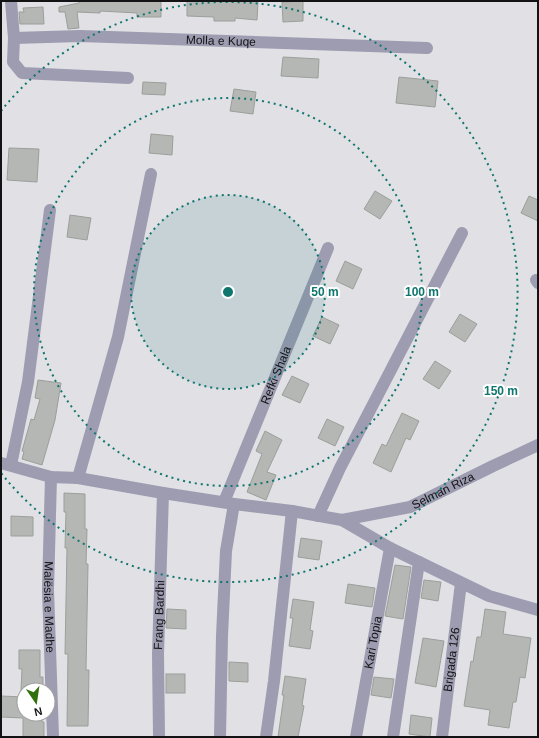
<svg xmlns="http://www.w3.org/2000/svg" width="539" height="738" viewBox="0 0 539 738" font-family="Arial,sans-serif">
  <rect width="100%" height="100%" fill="#e0e0e5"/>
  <g fill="#b4b7b3" stroke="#9b9f9a">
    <path d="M 80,1 L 161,1 L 161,17 L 137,17 L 137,13 L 100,11 L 100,13 L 77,12 L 79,28 L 68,29 L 65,12 L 59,12 L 59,7 L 79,3 Z"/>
    <path d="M 187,1 L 258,1 L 257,20 L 235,18 L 235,21 L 214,21 L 214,17 L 187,16 Z"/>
    <path d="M 303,1 L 303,21 L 283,22 L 282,2 Z"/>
    <path d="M 43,7 L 44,24 L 20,24 L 19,12 L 24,12 L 23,8 Z"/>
    <path d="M 283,57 L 319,59 L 318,78 L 281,76 Z"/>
    <path d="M 399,77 L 438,81 L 435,107 L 396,103 Z"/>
    <path d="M 143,82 L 166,83 L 165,95 L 142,94 Z"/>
    <path d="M 234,89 L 256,92 L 253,114 L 230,111 Z"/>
    <path d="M 151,134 L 173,136 L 172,155 L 149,153 Z"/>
    <path d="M 9,148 L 39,149 L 37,182 L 7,180 Z"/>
    <path d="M 375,191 L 392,201 L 380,219 L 364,209 Z"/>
    <path d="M 529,196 L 538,200 L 538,221 L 521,213 Z"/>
    <path d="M 70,215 L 91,218 L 87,240 L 67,237 Z"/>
    <path d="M 345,261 L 362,269 L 353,289 L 336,281 Z"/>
    <path d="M 460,314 L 477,324 L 465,342 L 449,332 Z"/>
    <path d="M 322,317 L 339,325 L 330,344 L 313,336 Z"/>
    <path d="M 435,361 L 451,371 L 439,389 L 423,379 Z"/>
    <path d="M 292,376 L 309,384 L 300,403 L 282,395 Z"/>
    <path d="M 38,380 L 61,383 L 55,420 L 42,465 L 22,459 L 24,452 L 22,451 L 31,419 L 34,420 L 40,399 L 35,398 Z"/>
    <path d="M 402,413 L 419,421 L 410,440 L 406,438 L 391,472 L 373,463 L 382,444 L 386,446 Z"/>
    <path d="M 327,419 L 344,427 L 335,446 L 318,438 Z"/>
    <path d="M 265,431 L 282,440 L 267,472 L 276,475 L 266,500 L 247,492 L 262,454 L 256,451 Z"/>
    <path d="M 64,493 L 85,494 L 85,529 L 87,529 L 86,564 L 88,564 L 86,670 L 89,670 L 88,726 L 67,726 L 68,654 L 65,654 L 67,548 L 65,548 L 66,512 L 64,512 Z"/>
    <path d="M 11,516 L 33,517 L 33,536 L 11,536 Z"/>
    <path d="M 301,538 L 322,541 L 319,560 L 298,557 Z"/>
    <path d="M 395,565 L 411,567 L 403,619 L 385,616 Z"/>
    <path d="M 424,580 L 441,582 L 438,601 L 421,598 Z"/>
    <path d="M 348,584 L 375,588 L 372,607 L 345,603 Z"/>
    <path d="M 293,599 L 314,602 L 310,630 L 313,631 L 310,649 L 289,646 L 293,618 L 290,618 Z"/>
    <path d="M 167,609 L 186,610 L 186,629 L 166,628 Z"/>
    <path d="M 485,609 L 506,612 L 503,634 L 531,638 L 525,678 L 520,677 L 516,702 L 513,702 L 509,728 L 488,725 L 490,710 L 464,706 L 471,661 L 473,662 L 477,637 L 481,637 Z"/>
    <path d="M 423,638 L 444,641 L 436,687 L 415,683 Z"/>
    <path d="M 19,650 L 40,650 L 40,677 L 43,677 L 43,690 L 21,690 L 22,669 L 19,669 Z"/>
    <path d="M 229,662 L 248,663 L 248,682 L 229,681 Z"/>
    <rect x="166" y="674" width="19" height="19"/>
    <path d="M 285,676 L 306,679 L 302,705 L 304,706 L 298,737 L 278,737 L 284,695 L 282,695 Z"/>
    <path d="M 374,677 L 394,679 L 391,698 L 371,695 Z"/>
    <path d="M 1,696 L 24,697 L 24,714 L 42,714 L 42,722 L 44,722 L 44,737 L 23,737 L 23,718 L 1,717 Z"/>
    <path d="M 411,715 L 432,718 L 430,737 L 409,734 Z"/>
  </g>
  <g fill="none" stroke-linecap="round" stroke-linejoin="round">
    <g stroke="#9d9cb1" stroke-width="12">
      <path d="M 11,1 L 14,38 L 13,62 L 22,73 L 128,78"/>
      <path id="s1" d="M 14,38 L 80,36 L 427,48"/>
      <path d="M 536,280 L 538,283"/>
      <path d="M 1,463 L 51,477 L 78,478 L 163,493 L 234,504 L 292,511 L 342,520 L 390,548 L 489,596 L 538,610"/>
      <path d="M 11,465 L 28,382 L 50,210"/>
      <path id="s2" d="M 51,477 L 48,590 L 53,737"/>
      <path d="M 78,478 L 118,337 L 151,174"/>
      <path id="s3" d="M 224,502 L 328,248"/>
      <path d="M 318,516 L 340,468 L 462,233"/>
      <path id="s4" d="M 342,520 L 410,507 L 493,466 L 538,445"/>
      <path id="s5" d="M 159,737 L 158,654 L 163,493"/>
      <path d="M 220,737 L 222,636 L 226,551 L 234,504"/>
      <path d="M 266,737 L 274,681 L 292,511"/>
      <path id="s6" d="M 356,737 L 390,548"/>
      <path d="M 393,737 L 419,562"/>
      <path id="s7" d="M 442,737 L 461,583"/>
    </g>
  </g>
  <circle cx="228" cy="292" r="97" fill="#0f766e" fill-opacity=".12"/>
  <g fill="none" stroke="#0f766e" stroke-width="2" stroke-dasharray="2 4">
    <circle cx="228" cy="292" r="97"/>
    <circle cx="228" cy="292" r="194"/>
    <path d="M1 111A290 290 0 1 1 1 473"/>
  </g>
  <g text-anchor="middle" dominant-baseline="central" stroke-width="4" stroke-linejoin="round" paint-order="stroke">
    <g font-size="12" fill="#131315" stroke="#fff">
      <text stroke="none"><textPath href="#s1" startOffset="207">Molla e Kuqe</textPath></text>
      <text stroke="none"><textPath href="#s3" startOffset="137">Refki Shala</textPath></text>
      <text stroke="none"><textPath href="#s4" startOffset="106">Selman Riza</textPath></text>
      <text stroke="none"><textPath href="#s2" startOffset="130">Malësia e Madhe</textPath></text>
      <text stroke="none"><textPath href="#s5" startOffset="122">Frang Bardhi</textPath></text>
      <text stroke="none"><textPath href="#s6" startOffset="96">Kari Topia</textPath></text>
      <text stroke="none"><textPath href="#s7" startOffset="78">Brigada 126</textPath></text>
    </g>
  </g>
  <circle cx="228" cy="292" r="6" fill="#0f766e" stroke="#fff" stroke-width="2"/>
  <g font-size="12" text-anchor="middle" font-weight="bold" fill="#0f766e" stroke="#fff" stroke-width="4" stroke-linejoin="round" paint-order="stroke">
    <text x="325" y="296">50 m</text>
    <text x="422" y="296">100 m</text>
    <text x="501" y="395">150 m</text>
  </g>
  <rect width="539" height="738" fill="none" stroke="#131315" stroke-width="4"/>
  <g transform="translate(36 702) rotate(167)"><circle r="19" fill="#ffffff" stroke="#a1a1a1"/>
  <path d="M0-3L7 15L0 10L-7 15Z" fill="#30710b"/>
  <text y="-6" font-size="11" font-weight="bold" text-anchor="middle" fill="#131315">N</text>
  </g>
</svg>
